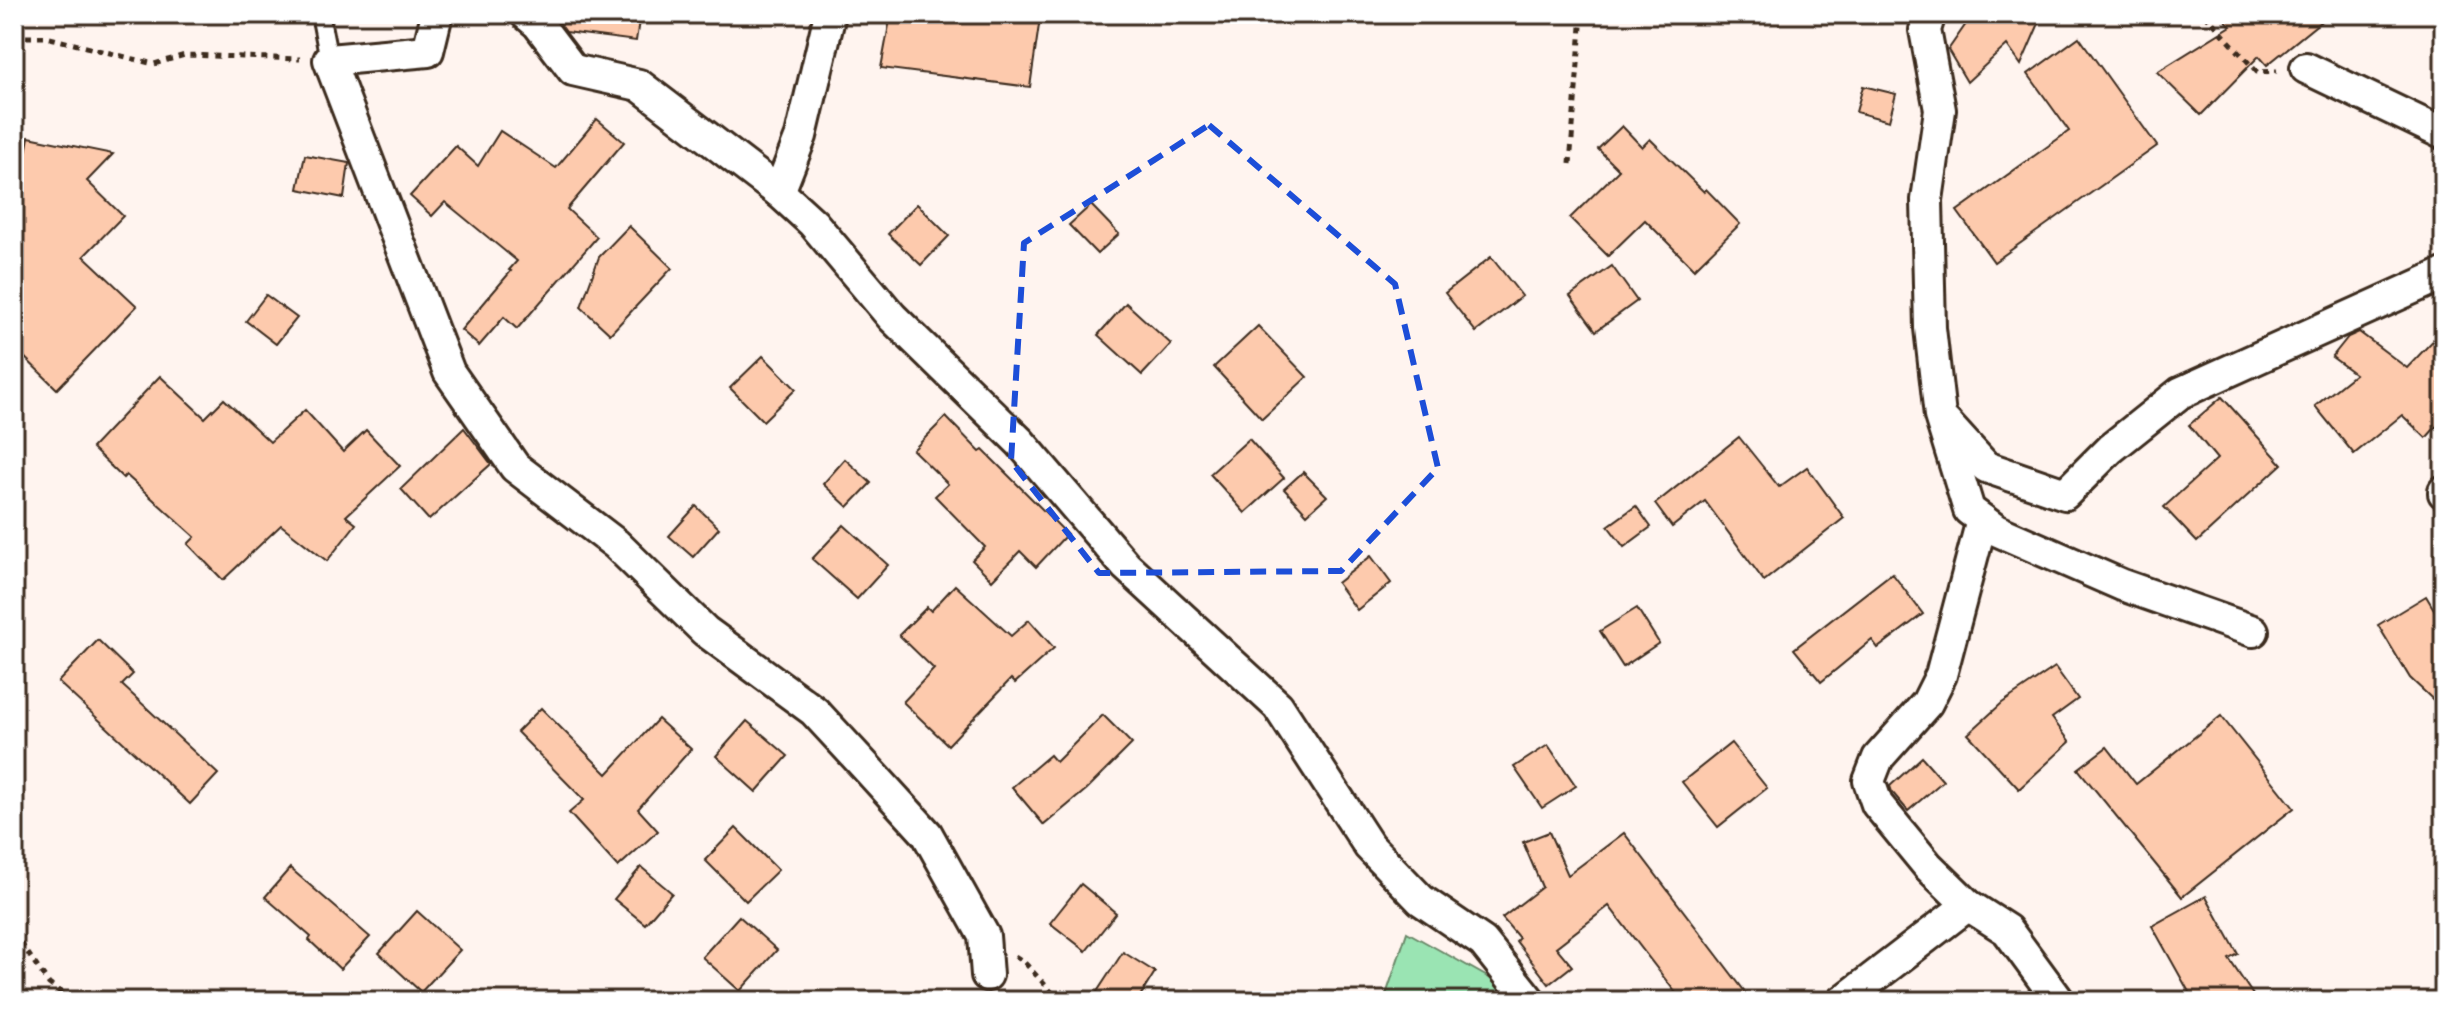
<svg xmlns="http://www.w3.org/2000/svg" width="2458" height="1015" viewBox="0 0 2458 1015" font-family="Delius,sans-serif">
  <rect width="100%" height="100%" fill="#fff4ef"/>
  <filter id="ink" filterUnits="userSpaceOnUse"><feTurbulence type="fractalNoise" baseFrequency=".0125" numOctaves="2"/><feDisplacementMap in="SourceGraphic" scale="16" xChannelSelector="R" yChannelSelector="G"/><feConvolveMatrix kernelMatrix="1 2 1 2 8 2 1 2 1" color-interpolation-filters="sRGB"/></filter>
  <g filter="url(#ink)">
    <path fill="#9ae4b3" stroke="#6a8768" stroke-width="2" d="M 1407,932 L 1500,984 L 1514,1001 L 1384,1001 Z"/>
    <g fill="#fdcaad" stroke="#3b2a1e" stroke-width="2">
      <path d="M 558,14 L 640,14 L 636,41 L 566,32 L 557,20 Z"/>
      <path d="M 891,14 L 1015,14 L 1040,18 L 1030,87 L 881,68 Z"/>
      <path d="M 1973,14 L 2043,14 L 2021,65 L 2007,45 L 1967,82 L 1948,50 Z"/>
      <path d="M 2220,14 L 2330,14 L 2267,65 L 2259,56 L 2201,115 L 2157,72 L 2231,26 Z"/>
      <path d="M 2079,37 L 2157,146 L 1994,262 L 1957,211 L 2069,131 L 2028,74 Z"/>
      <path d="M 1863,86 L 1896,94 L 1889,121 L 1856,112 Z"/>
      <path d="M 597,119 L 624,142 L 567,209 L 597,237 L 517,329 L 504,317 L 479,346 L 461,330 L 511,271 L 509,270 L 517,261 L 445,202 L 432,216 L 410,196 L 456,146 L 478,166 L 500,131 L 556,168 Z"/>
      <path d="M 1622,126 L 1642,147 L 1650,139 L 1704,192 L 1706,189 L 1740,224 L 1694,269 L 1645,220 L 1608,256 L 1570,218 L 1619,170 L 1598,149 Z"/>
      <path d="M 29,137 L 113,154 L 87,181 L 123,216 L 84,256 L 137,306 L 57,389 L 14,347 L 14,184 L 19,190 Z"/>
      <path d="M 305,155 L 349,163 L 344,198 L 298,189 Z"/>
      <path d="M 917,204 L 949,236 L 921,265 L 888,234 Z"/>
      <path d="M 1091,205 L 1119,234 L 1097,254 L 1069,225 Z"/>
      <path d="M 629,226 L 672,268 L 610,334 L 581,307 L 599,257 Z"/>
      <path d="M 1491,257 L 1522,296 L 1476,332 L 1445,293 Z"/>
      <path d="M 1612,266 L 1637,301 L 1596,331 L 1570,296 Z"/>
      <path d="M 266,295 L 297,318 L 276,344 L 246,321 Z"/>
      <path d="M 1126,303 L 1171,344 L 1142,375 L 1098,335 Z"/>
      <path d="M 1258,326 L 1307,377 L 1262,419 L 1214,367 Z"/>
      <path d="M 2444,329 L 2444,418 L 2426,438 L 2402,415 L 2354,454 L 2315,406 L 2355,374 L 2332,357 L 2348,337 L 2359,332 L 2407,368 Z"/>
      <path d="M 763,356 L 796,389 L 763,421 L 730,388 Z"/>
      <path d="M 160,376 L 205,418 L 224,399 L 270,442 L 305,410 L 343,452 L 366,430 L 400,466 L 346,516 L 356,524 L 327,561 L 281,525 L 223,580 L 188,544 L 195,537 L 126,475 L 123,478 L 92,448 Z"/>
      <path d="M 2222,397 L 2282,464 L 2197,542 L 2164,507 L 2217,459 L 2189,425 Z"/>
      <path d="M 946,417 L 980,452 L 983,450 L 1067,534 L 1036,567 L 1020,551 L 992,580 L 972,560 L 985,547 L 935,496 L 948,484 L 913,450 Z"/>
      <path d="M 464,428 L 491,464 L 429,520 L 401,489 Z"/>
      <path d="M 1739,437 L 1779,487 L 1807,467 L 1844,518 L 1764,581 L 1705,501 L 1672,527 L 1655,504 Z"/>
      <path d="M 1249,439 L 1284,478 L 1245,513 L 1210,474 Z"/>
      <path d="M 845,459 L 871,483 L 848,507 L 823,484 Z"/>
      <path d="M 1303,472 L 1327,496 L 1307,514 L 1284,489 Z"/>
      <path d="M 696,506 L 719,528 L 693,557 L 669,536 Z"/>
      <path d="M 1636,506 L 1651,527 L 1624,547 L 1608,526 Z"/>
      <path d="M 844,525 L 888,565 L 857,599 L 812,559 Z"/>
      <path d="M 1371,556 L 1391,583 L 1357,610 L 1337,583 Z"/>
      <path d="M 1892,573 L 1923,614 L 1878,648 L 1872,640 L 1821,682 L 1794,649 Z"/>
      <path d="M 955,585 L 1011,636 L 1029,620 L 1054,648 L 1015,683 L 1011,679 L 948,745 L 903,702 L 934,669 L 899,635 L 927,607 L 931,611 Z"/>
      <path d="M 2426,596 L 2444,626 L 2444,710 L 2410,678 L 2378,625 Z"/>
      <path d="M 1637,608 L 1659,643 L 1623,667 L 1600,631 Z"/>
      <path d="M 98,640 L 133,674 L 122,685 L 218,774 L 190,804 L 58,682 Z"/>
      <path d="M 2055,667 L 2078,699 L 2052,718 L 2070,742 L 2019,789 L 1968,734 L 2002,703 Z"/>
      <path d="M 541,708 L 607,774 L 658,719 L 691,749 L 638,809 L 658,831 L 618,867 L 569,813 L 584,800 L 517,732 Z"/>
      <path d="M 1103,715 L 1132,744 L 1087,789 L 1044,825 L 1012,787 L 1050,755 L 1056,762 Z"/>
      <path d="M 2221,716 L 2294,808 L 2182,897 L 2078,769 L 2107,747 L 2136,784 Z"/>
      <path d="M 747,721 L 788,756 L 756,792 L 716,756 Z"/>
      <path d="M 1731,743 L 1767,788 L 1718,827 L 1682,782 Z"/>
      <path d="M 1548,745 L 1576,786 L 1542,808 L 1514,767 Z"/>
      <path d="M 1922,757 L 1943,781 L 1908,811 L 1892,792 L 1890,786 Z"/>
      <path d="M 736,828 L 778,870 L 746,901 L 705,860 Z"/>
      <path d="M 1549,832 L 1568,875 L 1624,833 L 1752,1001 L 1682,1001 L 1609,906 L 1556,947 L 1572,966 L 1549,984 L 1516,941 L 1519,938 L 1502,918 L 1542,887 L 1523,842 Z"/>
      <path d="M 641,867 L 672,893 L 645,924 L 614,899 Z"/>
      <path d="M 290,868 L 370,937 L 340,969 L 309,940 L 311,937 L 265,897 Z"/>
      <path d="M 1081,884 L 1116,913 L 1086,951 L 1050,923 Z"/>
      <path d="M 2206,896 L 2238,954 L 2229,959 L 2257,1001 L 2194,1001 L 2152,926 Z"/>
      <path d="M 417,911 L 460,950 L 421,992 L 379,953 Z"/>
      <path d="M 739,916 L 777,950 L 740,991 L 702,957 Z"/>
      <path d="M 1123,952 L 1155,972 L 1137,1001 L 1091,1001 Z"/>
    </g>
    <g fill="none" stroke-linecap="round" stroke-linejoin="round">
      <g stroke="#3b2a1e" stroke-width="22">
        <path id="lane" d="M 320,14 L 329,60"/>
      </g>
      <g stroke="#3b2a1e" stroke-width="36">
        <g id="street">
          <path d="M 437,14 L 428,51 L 329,60 L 449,372 L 515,467 L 616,544 L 705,631 L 814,711 L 864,765 L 927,834 L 984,936 L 987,975"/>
          <path d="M 526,14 L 538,24 L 573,70 L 639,85 L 779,192 L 813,223 L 892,317 L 1020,442 L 1126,566 L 1278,706 L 1369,846 L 1421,900 L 1483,942 L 1530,1001"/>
          <path d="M 1930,14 L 1925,30 L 1940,110 L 1927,200 L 1930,328 L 1940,416 L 1969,510 L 1996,530 L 2122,585 L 2253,631"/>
          <path d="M 2306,68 L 2444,134"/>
          <path d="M 779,192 L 801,136 L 830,14"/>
          <path d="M 1946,423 L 1986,467 L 2065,494 L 2110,449 L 2180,393 L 2444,274"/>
          <path d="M 2444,491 L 2444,493"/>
          <path d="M 1982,520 L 1941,675 L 1927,703 L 1878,758 L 1869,781 L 1877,804 L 1928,866 L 1968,905 L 2007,930 L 2059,1001"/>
          <path d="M 1843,1001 L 1968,905"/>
        </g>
      </g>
      <g stroke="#3b2a1e" stroke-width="5" stroke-dasharray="6 6" stroke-linecap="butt">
        <path d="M 2205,14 L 2257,72 L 2277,71"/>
        <path d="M 14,37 L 46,37 L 154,64 L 185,55 L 300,59"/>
        <path d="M 1570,164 L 1582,14"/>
        <path d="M 14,933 L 49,984 L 73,1001"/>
        <path d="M 1015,956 L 1024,962 L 1060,1001"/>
      </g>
      <use href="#lane" stroke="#fff" stroke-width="16"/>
      <use href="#street" stroke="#fff" stroke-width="30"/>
    </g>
  </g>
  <path fill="none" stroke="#1d4ed8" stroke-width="6" stroke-dasharray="16 10" stroke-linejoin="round" d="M 1209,125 L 1395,284 L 1438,468 L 1341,571 L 1099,573 L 1011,461 L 1024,243 Z"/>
  <rect width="2458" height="1015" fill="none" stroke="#fff" stroke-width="48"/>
  <rect x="24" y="24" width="2410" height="967" fill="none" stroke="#3b2a1e" stroke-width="3" filter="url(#ink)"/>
</svg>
